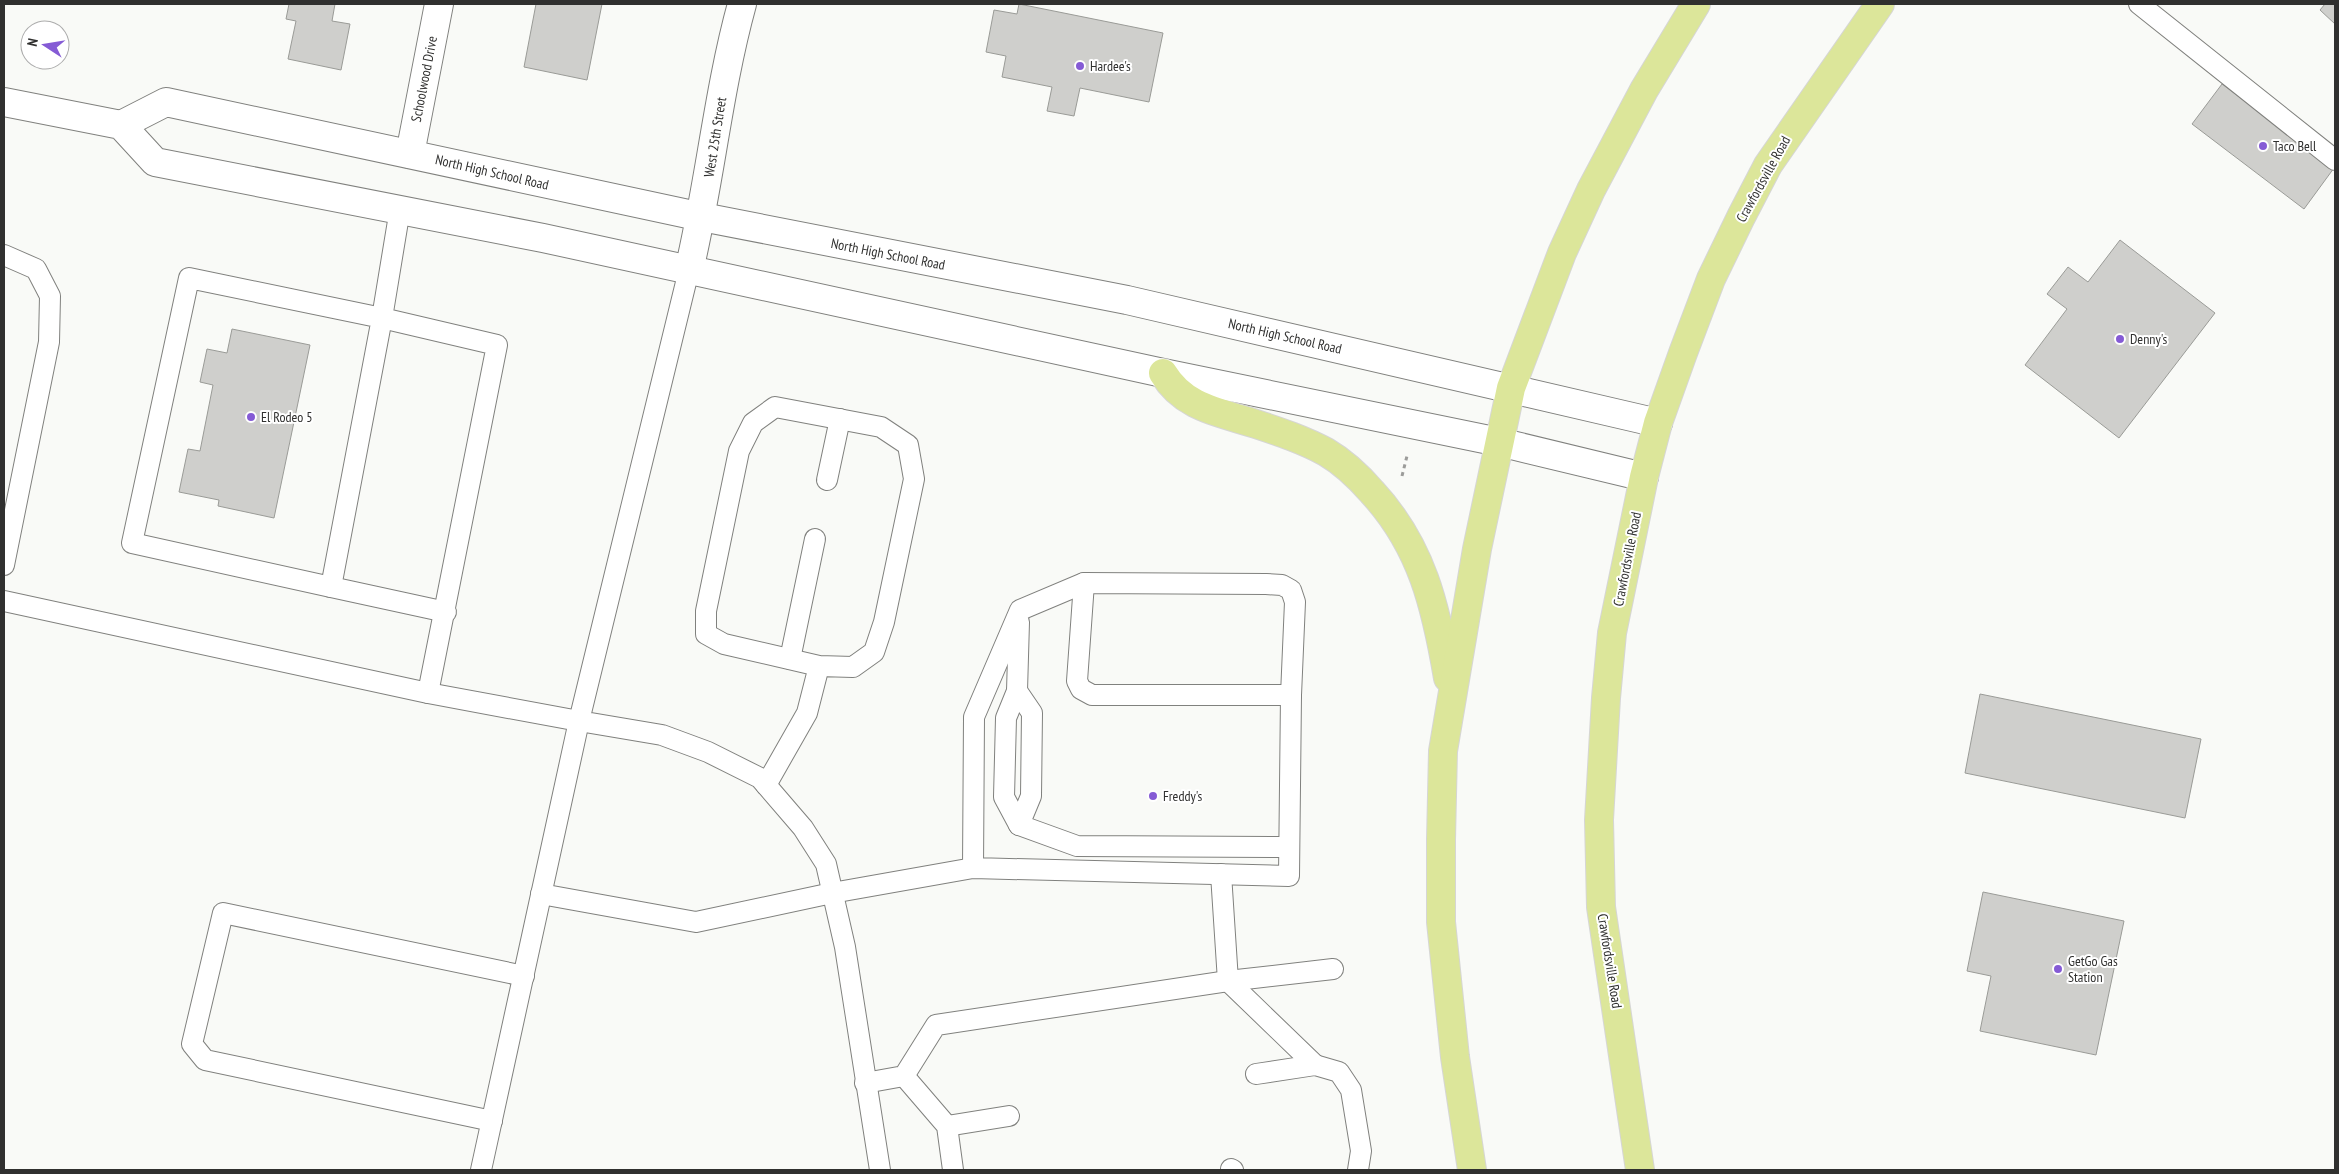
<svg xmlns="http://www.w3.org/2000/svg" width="2339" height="1174" viewBox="0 0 2339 1174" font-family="'PT Sans Narrow',sans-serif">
  <rect width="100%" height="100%" fill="#f9faf7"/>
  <g fill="#cfcfcc" stroke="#9a9b97">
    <path d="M 289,4 L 335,4 L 332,21 L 350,24 L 341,70 L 288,59 L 296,21 L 286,19 Z"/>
    <path d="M 536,4 L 602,4 L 587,80 L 524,67 Z"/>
    <path d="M 1019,4 L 1163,33 L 1149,102 L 1080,88 L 1074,116 L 1047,111 L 1052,87 L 1002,77 L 1006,56 L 986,52 L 994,10 L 1017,14 Z"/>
    <path d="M 2325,4 L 2335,4 L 2335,24 L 2320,10 Z"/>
    <path d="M 2222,84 L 2334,168 L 2304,209 L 2192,124 Z"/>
    <path d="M 2120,240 L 2215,313 L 2119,438 L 2025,365 L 2067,309 L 2047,294 L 2068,267 L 2088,282 Z"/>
    <path d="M 232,329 L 310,345 L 274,518 L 218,506 L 219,500 L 179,492 L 188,449 L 200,451 L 213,385 L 200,382 L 207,349 L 227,353 Z"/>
    <path d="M 1980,694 L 2201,739 L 2185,818 L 1965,773 Z"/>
    <path d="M 1983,892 L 2124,921 L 2096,1055 L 1980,1031 L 1991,976 L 1967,971 Z"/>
  </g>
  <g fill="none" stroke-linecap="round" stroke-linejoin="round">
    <g stroke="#80817e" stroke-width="22">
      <g id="service">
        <path d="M 2139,4 L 2335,160"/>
        <path d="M 400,209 L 382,318 L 497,345 L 428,693"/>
        <path d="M 4,255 L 36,269 L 50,296 L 49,342 L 4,565"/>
        <path d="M 689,270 L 579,721 L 662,735 L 708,752 L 760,778 L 803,828 L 826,864 L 845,947 L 880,1170"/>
        <path d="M 189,278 L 382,318 L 331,587 L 132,543 Z"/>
        <path d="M 827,480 L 840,419"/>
        <path d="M 1084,583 L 1077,681 L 1081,689 L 1092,695 L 1291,695"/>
        <path d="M 331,587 L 446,612"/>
        <path d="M 4,601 L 428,693 L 579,721 L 481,1170"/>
        <path d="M 1019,622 L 1017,691 L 1006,718 L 1004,797 L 1019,825 L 1077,846 L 1289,847"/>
        <path d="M 790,659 L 815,539"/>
        <path d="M 1017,691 L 1032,713 L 1031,796 L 1019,825"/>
        <path d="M 766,785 L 807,713 L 819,666 L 853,667 L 874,652 L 884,622 L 914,479 L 908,445 L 881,427 L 775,407 L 753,423 L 739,451 L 706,611 L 706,634 L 724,644 L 819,666"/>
        <path d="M 1221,874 L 1228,981 L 1315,1065"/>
        <path d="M 541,894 L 696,922 L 832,893 L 973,868 L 1289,876 L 1291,695 L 1295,602 L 1291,590 L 1282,585 L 1266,584 L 1084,583 L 1020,610 L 974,717 L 973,868"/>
        <path d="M 1256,1074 L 1315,1065 L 1339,1072 L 1351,1090 L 1361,1151 L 1358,1170"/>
        <path d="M 904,1076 L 947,1126 L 953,1170"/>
        <path d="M 865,1083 L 904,1076 L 936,1025 L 1228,981 L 1333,969"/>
        <path d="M 492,1121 L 205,1060 L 192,1044 L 223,913 L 524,976"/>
        <path d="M 947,1126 L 1009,1116"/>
        <path d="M 1231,1169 L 1233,1170"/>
      </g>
    </g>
    <g stroke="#80817e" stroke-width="30">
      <path id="minor" d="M 410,154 L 439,4"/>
    </g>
    <g stroke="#80817e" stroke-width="30">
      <g id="tertiary">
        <path d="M 4,102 L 121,125 L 155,162 L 543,238 L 1163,373 L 1499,442 L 1644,477"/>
        <path d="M 121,125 L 166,102 L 702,217 L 1127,300 L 1658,423"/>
        <path d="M 689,270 C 710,182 718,91 742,4"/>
      </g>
    </g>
    <g stroke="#d6d6d5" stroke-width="30">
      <g id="primary">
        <path d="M 1163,373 C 1184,408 1219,412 1256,424 C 1280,432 1304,440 1326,452 C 1343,462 1359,477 1372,492 C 1422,546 1436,607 1448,678"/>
        <path d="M 1472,1170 L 1455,1057 L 1441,922 L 1441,840 L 1443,751 L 1477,549 L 1511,388 L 1562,253 L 1591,190 L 1644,90 L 1696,4"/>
        <path d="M 1640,1170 L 1601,907 L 1599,820 L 1606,698 L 1612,633 L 1644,477 L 1658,423 L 1683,353 L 1711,279 L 1741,217 L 1768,165 L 1880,4"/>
      </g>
    </g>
    <path stroke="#9c9c9a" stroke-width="3" stroke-dasharray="4 4" stroke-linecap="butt" d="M 1402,476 L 1407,456"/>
    <use href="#service" stroke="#fff" stroke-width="20"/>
    <use href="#minor" stroke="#fff" stroke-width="28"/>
    <use href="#tertiary" stroke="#fff" stroke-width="28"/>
    <use href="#primary" stroke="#dce69a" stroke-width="28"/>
  </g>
  <g fill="#855bd5" stroke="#fff" stroke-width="2">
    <circle cx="1080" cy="66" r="5"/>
    <circle cx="2263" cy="146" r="5"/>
    <circle cx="2120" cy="339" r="5"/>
    <circle cx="251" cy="417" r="5"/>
    <circle cx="1153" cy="796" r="5"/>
    <circle cx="2058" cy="969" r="5"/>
  </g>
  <g text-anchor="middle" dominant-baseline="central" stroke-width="4" stroke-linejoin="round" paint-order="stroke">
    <g font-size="14" fill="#30302f" stroke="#fff" text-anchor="start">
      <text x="1090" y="66">Hardee's</text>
      <text x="2273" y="146">Taco Bell</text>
      <text x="2130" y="339">Denny's</text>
      <text x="261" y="417">El Rodeo 5</text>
      <text x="1163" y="796">Freddy's</text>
      <text x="2068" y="961">GetGo Gas<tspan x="2068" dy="16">Station</tspan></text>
    </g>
    <g font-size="14" fill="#30302f" stroke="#fff">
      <text transform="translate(424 79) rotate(-79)">Schoolwood Drive</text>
      <text transform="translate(715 137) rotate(-81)">West 25th Street</text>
      <text transform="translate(492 172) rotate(13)">North High School Road</text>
      <text transform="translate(1763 179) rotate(-61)">Crawfordsville Road</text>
      <text transform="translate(888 254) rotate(11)">North High School Road</text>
      <text transform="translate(1285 336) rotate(13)">North High School Road</text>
      <text transform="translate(1627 559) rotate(-79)">Crawfordsville Road</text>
      <text transform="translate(1610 961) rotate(81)">Crawfordsville Road</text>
    </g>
  </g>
  <rect width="2339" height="1174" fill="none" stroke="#30302f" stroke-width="10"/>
  <g transform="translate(45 45) rotate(282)"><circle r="24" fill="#ffffff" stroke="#acacac"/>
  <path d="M0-4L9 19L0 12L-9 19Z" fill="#855bd5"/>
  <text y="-8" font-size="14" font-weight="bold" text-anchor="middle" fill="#30302f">N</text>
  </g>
</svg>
